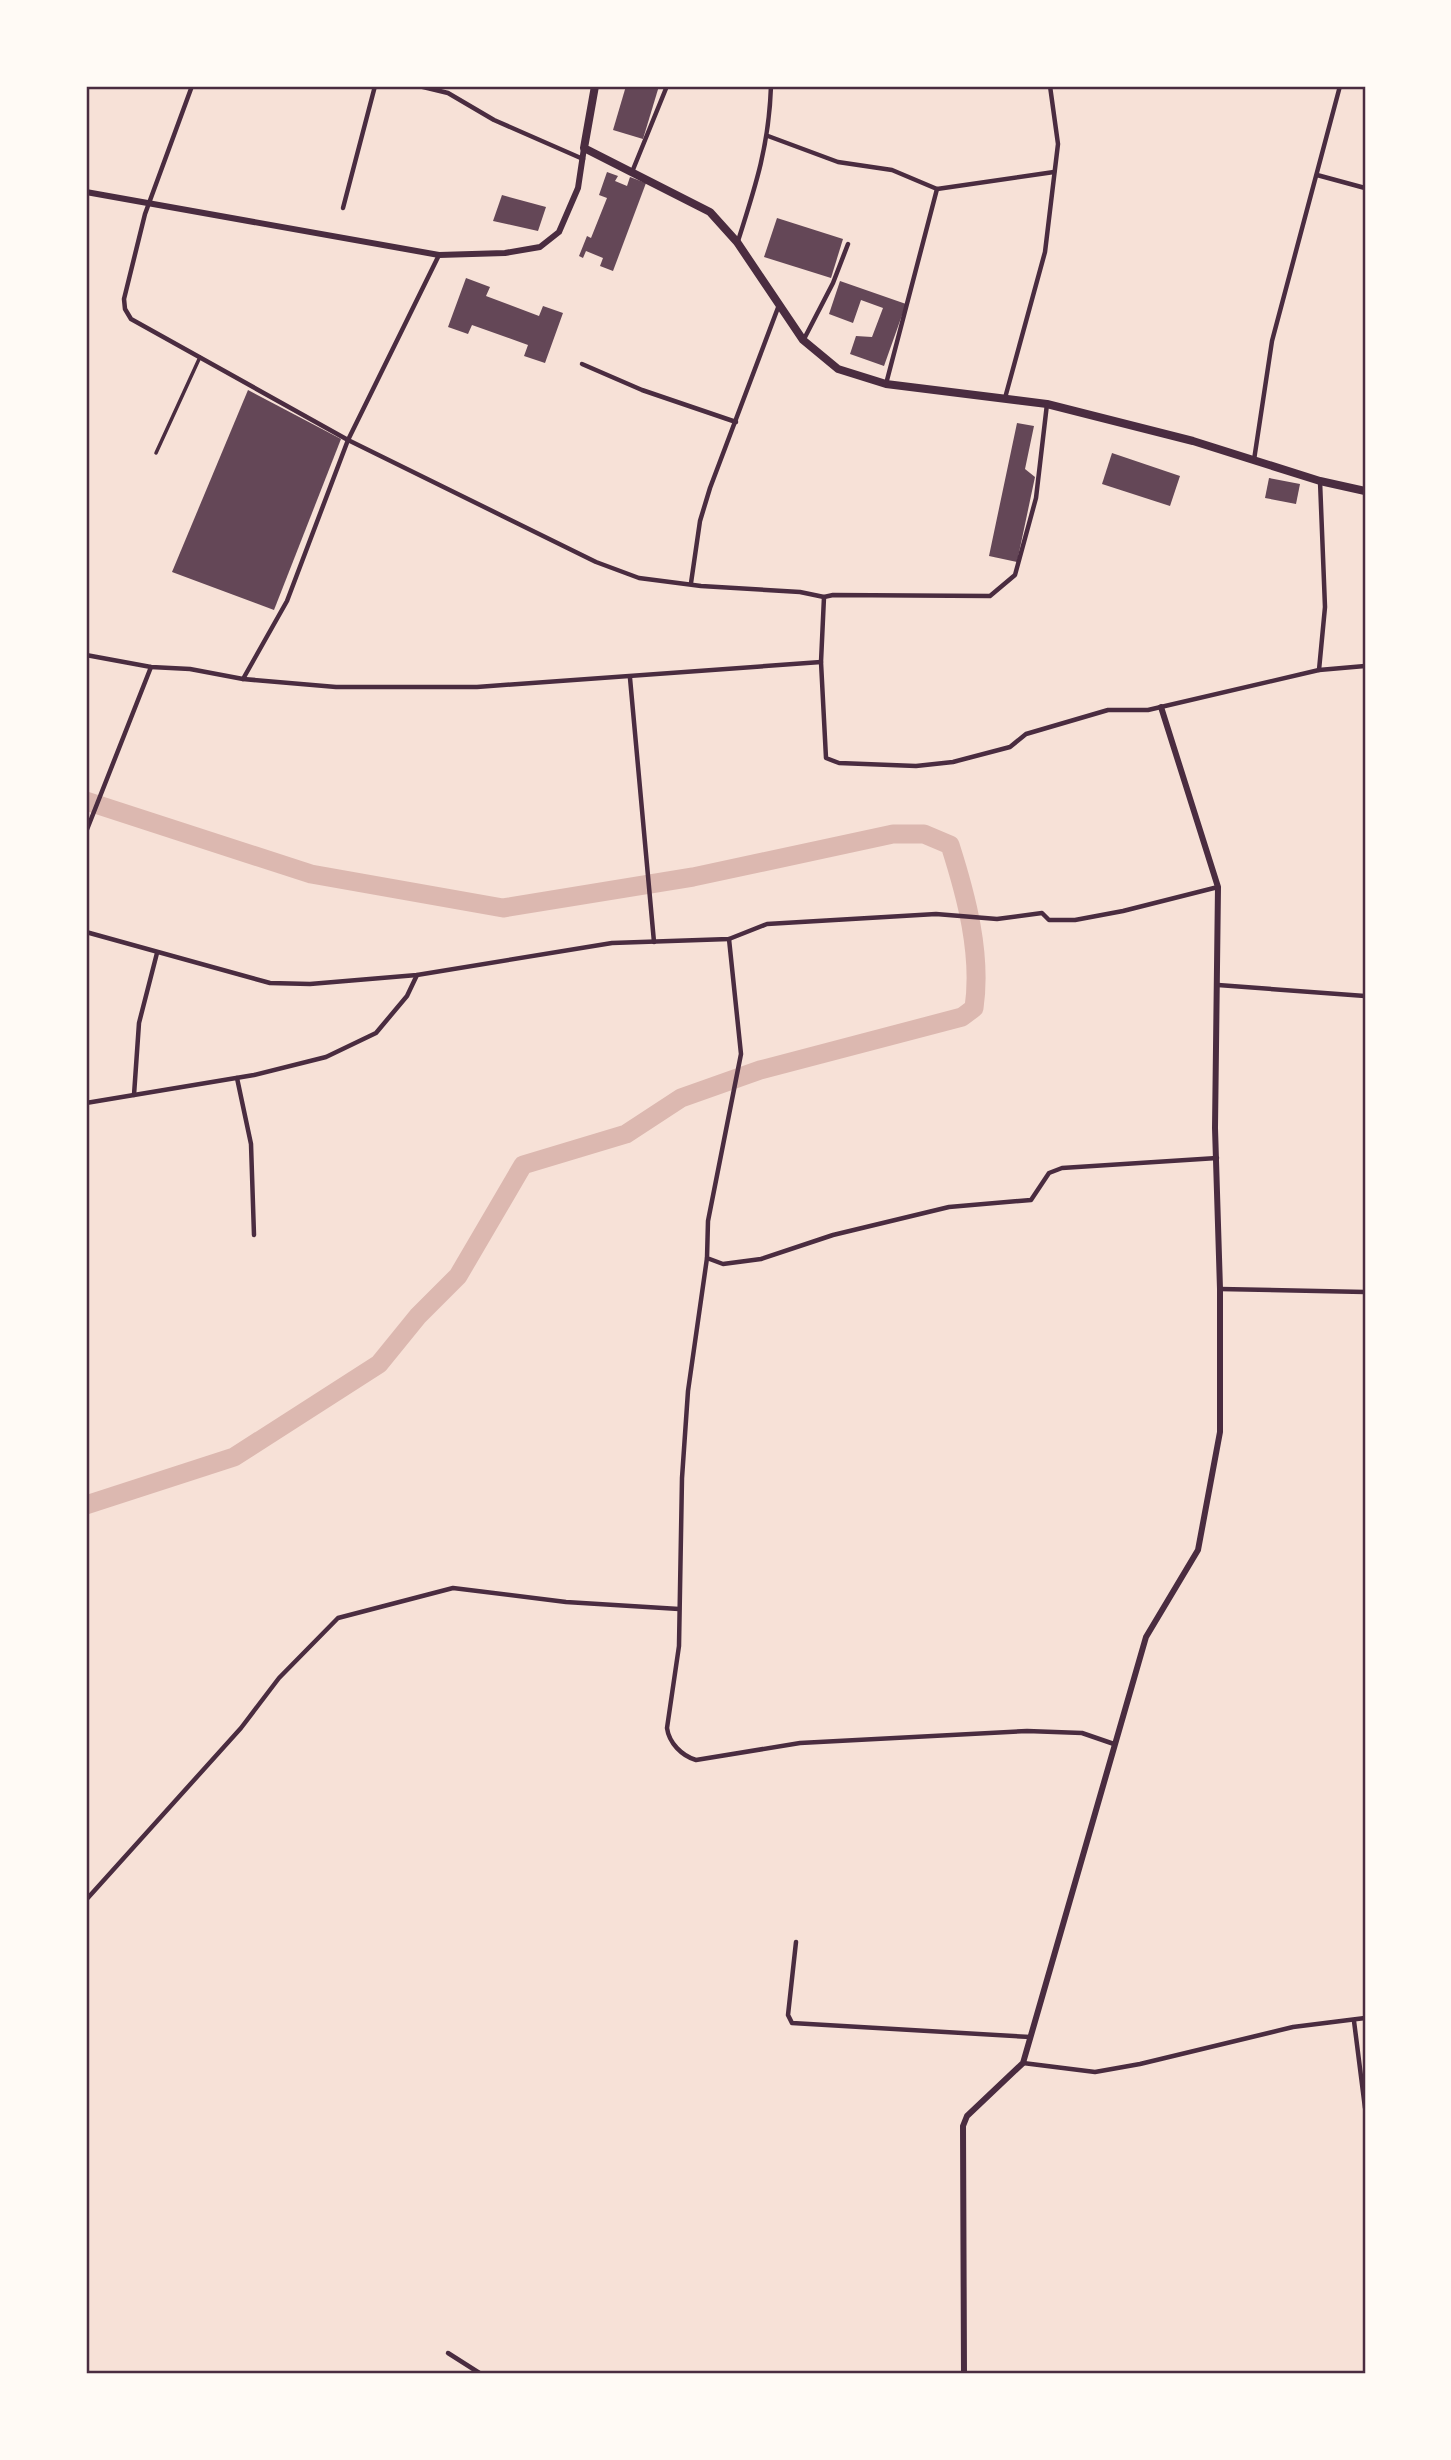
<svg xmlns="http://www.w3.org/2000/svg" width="1451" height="2460" viewBox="0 0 1451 2460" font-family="Spectral,serif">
  <rect width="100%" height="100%" fill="#f7e1d7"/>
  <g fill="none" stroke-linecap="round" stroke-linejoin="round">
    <path stroke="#dcb8b0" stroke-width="19" d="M 86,801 L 311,874 L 503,908 L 693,877 L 893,834 L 924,834 L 950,845 C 966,895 982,954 974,1008 L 962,1017 L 760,1070 L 681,1098 L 626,1134 L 523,1165 L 458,1276 L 418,1316 L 379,1364 L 234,1457 L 86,1505"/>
  </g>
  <g fill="#644757">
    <path d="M 626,86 L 659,86 L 643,139 L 613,130 Z"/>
    <path d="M 607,172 L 618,176 L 615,181 L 627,186 L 630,177 L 646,183 L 613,271 L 600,266 L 603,258 L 586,251 L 583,258 L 579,256 L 587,236 L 591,238 L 607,198 L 599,195 Z"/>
    <path d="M 502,195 L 546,207 L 538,231 L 493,221 Z"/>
    <path d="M 777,218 L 843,239 L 831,278 L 764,257 Z"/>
    <path d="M 466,278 L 490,287 L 486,296 L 539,316 L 543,306 L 563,313 L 545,363 L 524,356 L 528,345 L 472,325 L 468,334 L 448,327 Z"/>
    <path d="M 840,281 L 906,304 L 884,366 L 850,354 L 856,336 L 872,337 L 883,308 L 861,300 L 853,323 L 829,314 Z"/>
    <path d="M 248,390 L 341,439 L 274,610 L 172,572 Z"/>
    <path d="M 1017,423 L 1034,426 L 1025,469 L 1035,477 L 1017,562 L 989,556 Z"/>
    <path d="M 1112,453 L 1180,476 L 1170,506 L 1102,484 Z"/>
    <path d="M 1269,478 L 1300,484 L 1296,504 L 1265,498 Z"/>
  </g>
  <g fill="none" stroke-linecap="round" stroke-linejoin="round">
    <path stroke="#4a2c40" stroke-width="3.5" d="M 156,453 L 200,357"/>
    <g stroke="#4a2c40" stroke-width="4.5">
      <path d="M 192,86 L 145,214 L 124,299 L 125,309 L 131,319 L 348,440 L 596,562 L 639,578 L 701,586 L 800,592 L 824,597 L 833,595 L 990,596 L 1015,575 L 1036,498 L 1047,404"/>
      <path d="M 419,86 L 448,93 L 494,120 L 583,159"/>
      <path d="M 768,136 L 838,162 L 892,170 L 937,189 L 1054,172"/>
      <path d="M 632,172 L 667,86"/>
      <path d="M 1317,175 L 1365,188"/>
      <path d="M 343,208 L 375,86"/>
      <path d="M 738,241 C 756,185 769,145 771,86"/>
      <path d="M 804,339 L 833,283 L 848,244"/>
      <path d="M 582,364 L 642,390 L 736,422"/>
      <path d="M 886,384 L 937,189"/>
      <path d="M 1005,398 L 1045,252 L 1058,144 L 1050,86"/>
      <path d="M 1254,460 L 1272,341 L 1340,86"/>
      <path d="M 691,583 L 700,521 L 710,488 L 779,305"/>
      <path d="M 824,597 L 821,662 L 826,758 L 839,763 L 916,766 L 953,762 L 1010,747 L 1026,734 L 1108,710 L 1148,710 L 1319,670 L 1365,666"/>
      <path d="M 86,655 L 151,667 L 190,669 L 243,679 L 336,687 L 477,687 L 821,662"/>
      <path d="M 1319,670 L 1325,607 L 1320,481"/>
      <path d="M 630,678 L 654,942"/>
      <path d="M 243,679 L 287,601 L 348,440 L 439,255"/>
      <path d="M 86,832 L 151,667"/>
      <path d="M 86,932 L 270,983 L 310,984 L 417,975 L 612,943 L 729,939 L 767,924 L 936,914 L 997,919 L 1042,913 L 1049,920 L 1075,920 L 1123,911 L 1218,887"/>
      <path d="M 729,939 L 741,1054 L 708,1221 L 707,1258 L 723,1264 L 761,1259 L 833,1235 L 949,1207 L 1031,1200 L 1049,1173 L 1062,1168 L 1217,1158"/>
      <path d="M 1218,985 L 1365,996"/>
      <path d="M 237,1078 L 251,1144 L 254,1235"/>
      <path d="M 134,1095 L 139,1023 L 157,953"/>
      <path d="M 86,1103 L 254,1075 L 326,1057 L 376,1033 L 407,996 L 417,975"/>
      <path d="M 707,1258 L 688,1391 L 682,1478 L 679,1646 L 667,1728 C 669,1743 682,1756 696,1760 L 800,1743 L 1027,1731 L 1082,1733 L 1114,1744"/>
      <path d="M 1220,1289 L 1365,1292"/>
      <path d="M 86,1900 L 241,1728 L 279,1678 L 338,1618 L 453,1588 L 566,1602 L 679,1609"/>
      <path d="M 796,1942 L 788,2015 L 792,2023 L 1030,2037"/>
      <path d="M 1354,2021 L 1365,2108"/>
      <path d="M 1023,2063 L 1095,2072 L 1140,2064 L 1293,2027 L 1365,2018"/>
      <path d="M 448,2353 L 481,2374"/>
    </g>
    <g stroke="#4a2c40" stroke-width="6">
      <path d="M 86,192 L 439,255 L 505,253 L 540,247 L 559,232 L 578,188 L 584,148"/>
      <path d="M 964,2374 L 963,2126 L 967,2116 L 1023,2063 L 1146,1637 L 1198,1550 L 1220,1432 L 1220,1289 L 1215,1128 L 1218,887 L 1161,707"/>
    </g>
    <path stroke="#4a2c40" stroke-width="8" d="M 595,86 L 584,148 L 710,212 L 737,242 L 803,340 L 838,369 L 886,384 L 1047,404 L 1193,441 L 1320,481 L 1365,491"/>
  </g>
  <rect width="1451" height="2460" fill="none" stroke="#fffaf5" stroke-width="175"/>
  <rect x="88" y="88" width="1276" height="2284" fill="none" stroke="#4a2c40" stroke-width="2.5"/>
</svg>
